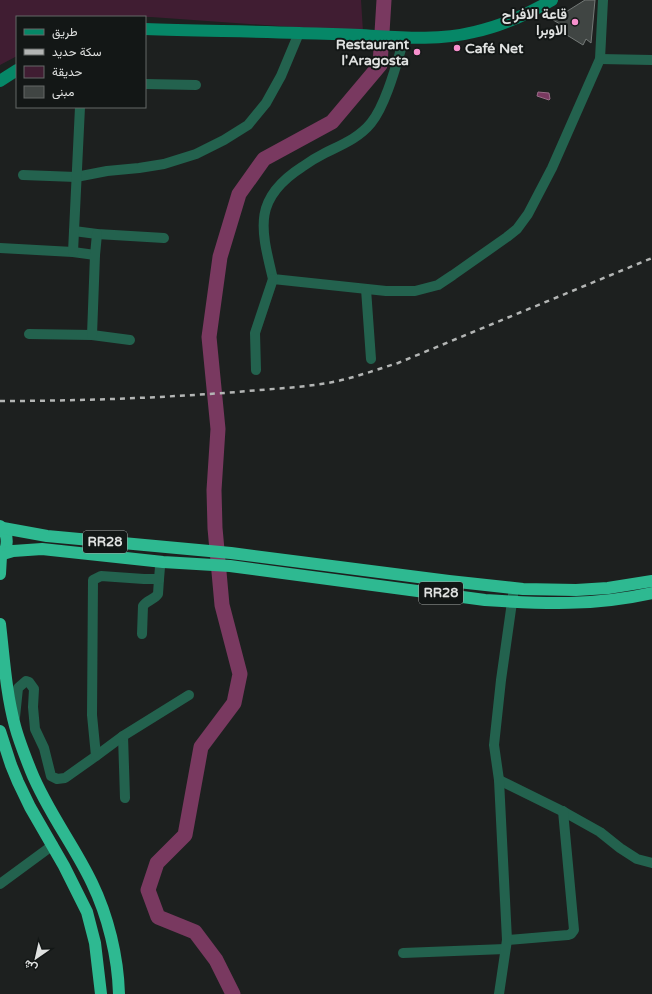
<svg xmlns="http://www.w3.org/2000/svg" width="652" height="994" viewBox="0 0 652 994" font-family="'Varela Round',Vazirmatn,sans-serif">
  <rect width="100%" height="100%" fill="#1d201f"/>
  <path fill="#401d32" d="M 0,0 L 361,0 L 363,32 L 151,17 L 17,17 L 17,56 L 0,65 Z"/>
  <path fill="#793960" stroke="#986c87" d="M 538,92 L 549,93 L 550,99 L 549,100 L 537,96 Z"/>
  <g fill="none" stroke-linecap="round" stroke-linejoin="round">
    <path stroke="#793960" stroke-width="15" d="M 233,994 L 216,960 L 195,932 L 158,917 L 148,890 L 157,863 L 185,835 L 201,747 L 234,703 L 240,674 L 222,605 L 215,528 L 214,490 L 218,429 L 209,337 L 220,257 L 239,194 L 264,159 L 332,122 L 380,65 L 384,0"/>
  </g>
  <path fill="#404543" stroke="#747977" d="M 585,0 L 595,0 L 591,43 L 586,39 L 583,45 L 557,29 L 560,24 L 553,20 Z"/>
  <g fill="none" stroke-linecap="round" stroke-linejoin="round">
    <g stroke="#23624e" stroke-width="10">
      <path d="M 404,39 C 397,62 386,105 371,123 C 359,138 341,145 325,153 C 317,157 309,162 302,167 C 252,199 261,229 273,279 L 386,291 L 415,291 L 438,285 L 453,275 L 507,237 L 517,229 L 528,214 L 552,168 L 600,59 L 603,0"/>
      <path d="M 600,59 L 652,60"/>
      <path d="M 145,84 L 196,85"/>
      <path d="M 23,175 L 76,177 L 107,171 L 139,168 L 164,164 L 196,154 L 224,140 L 248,125 L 266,103 L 281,76 L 299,33"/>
      <path d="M 74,231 L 97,234 L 164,238"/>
      <path d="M 0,248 L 73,252 L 95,255"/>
      <path d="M 73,252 L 80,107"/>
      <path d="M 366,289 L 371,359"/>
      <path d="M 29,334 L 92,335 L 130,340"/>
      <path d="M 92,335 L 95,255 L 97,234"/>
      <path d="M 256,370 L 255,333 L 273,279"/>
      <path d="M 142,634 L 143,606 C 147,600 154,600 158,594 L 159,579"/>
      <path d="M 15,717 L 18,688 L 26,681 L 29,682 L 34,689 L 33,707 L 35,729 L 44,748 L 51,776 L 57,779 L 65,778 L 96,756 L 92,715 L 93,580 L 101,576 L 144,579 L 159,579 L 160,567 L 163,562"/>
      <path d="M 123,736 L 125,798"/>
      <path d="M 96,756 L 123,736 L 189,695"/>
      <path d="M 499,780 L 566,813 L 600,832 L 620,848 L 637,859 L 652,863"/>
      <path d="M 0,884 L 53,845"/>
      <path d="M 507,940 L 568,935 L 571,934 L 574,930 L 563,811"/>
      <path d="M 403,953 L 505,949"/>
      <path d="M 499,994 L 507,940 L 499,780 L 494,745 L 501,680 L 514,588"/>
    </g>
    <g stroke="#068767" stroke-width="12">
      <path d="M 145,29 C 196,31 248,31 299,33 C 325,34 350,34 375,36 C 408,38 442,40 474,32 C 502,26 528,14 552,0"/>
      <path d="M 0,81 L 17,70"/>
    </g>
    <g stroke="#2eb991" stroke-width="12">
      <path d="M 0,526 C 9,534 9,549 0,557"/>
      <path d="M 3,528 L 47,536 L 231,553 L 449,581 L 523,589 L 576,590 L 608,588 L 652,581"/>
      <path d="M 3,554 L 13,551 L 42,549 L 163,562 L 230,566 L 485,600 C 544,604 594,606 652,593"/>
      <path d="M 0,574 L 1,556"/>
      <path d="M 0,624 C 4,658 6,693 15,726 C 19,741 25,756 31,771 C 47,811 74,845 92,883 C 108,916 118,957 119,994"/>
      <path d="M 0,731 L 11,765 L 18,782 L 30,807 L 64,866 L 87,912 L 95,943 L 101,994"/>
    </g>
    <path stroke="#b3b5b4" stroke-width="2.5" stroke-dasharray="5 5" stroke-linecap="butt" d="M 0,401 C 79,401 158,398 237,392 C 267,389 298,388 328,383 C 351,379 375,370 398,363 L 652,258"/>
  </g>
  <g fill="#f790cd" stroke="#131716" stroke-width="1.5">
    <circle cx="575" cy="22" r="4"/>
    <circle cx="457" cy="48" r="4"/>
    <circle cx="417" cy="52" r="4"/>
  </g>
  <g text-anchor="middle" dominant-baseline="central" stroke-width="4" stroke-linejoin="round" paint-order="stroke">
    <g fill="#131716" stroke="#a2a5a4" stroke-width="1">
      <rect x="83" y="531" width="44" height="22" rx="3"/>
      <rect x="419" y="582" width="44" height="22" rx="3"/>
    </g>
    <g font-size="13" font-weight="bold" fill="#e0e2e1">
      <text x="105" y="542">RR28</text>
      <text x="441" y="593">RR28</text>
    </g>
    <g font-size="14" font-weight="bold" fill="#e0e2e1" stroke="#131716" text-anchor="end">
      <text x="567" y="14">قاعة الافراح<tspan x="567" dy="16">الاوبرا</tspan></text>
      <text x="409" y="44">Restaurant<tspan x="409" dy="16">l'Aragosta</tspan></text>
      <text x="465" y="48" text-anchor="start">Café Net</text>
    </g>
  </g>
  <rect x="16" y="16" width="130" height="92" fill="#131716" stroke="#656867"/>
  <rect x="24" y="29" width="20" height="6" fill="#068767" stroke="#656867"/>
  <text x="52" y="36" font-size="12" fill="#e0e2e1">طريق</text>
  <rect x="24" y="49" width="20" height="6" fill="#b3b5b4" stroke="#656867"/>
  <text x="52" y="56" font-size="12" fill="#e0e2e1">سكة حديد</text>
  <rect x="24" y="66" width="20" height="12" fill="#401d32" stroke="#656867"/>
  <text x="52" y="76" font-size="12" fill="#e0e2e1">حديقة</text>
  <rect x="24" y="86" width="20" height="12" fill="#404543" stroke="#656867"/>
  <text x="52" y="96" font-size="12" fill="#e0e2e1">مبنى</text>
  <g transform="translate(36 958) rotate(214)" stroke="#131716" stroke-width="3" paint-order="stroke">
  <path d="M0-3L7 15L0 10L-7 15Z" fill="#e0e2e1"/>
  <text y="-6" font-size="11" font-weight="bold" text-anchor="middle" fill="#e0e2e1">ش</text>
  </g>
</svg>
